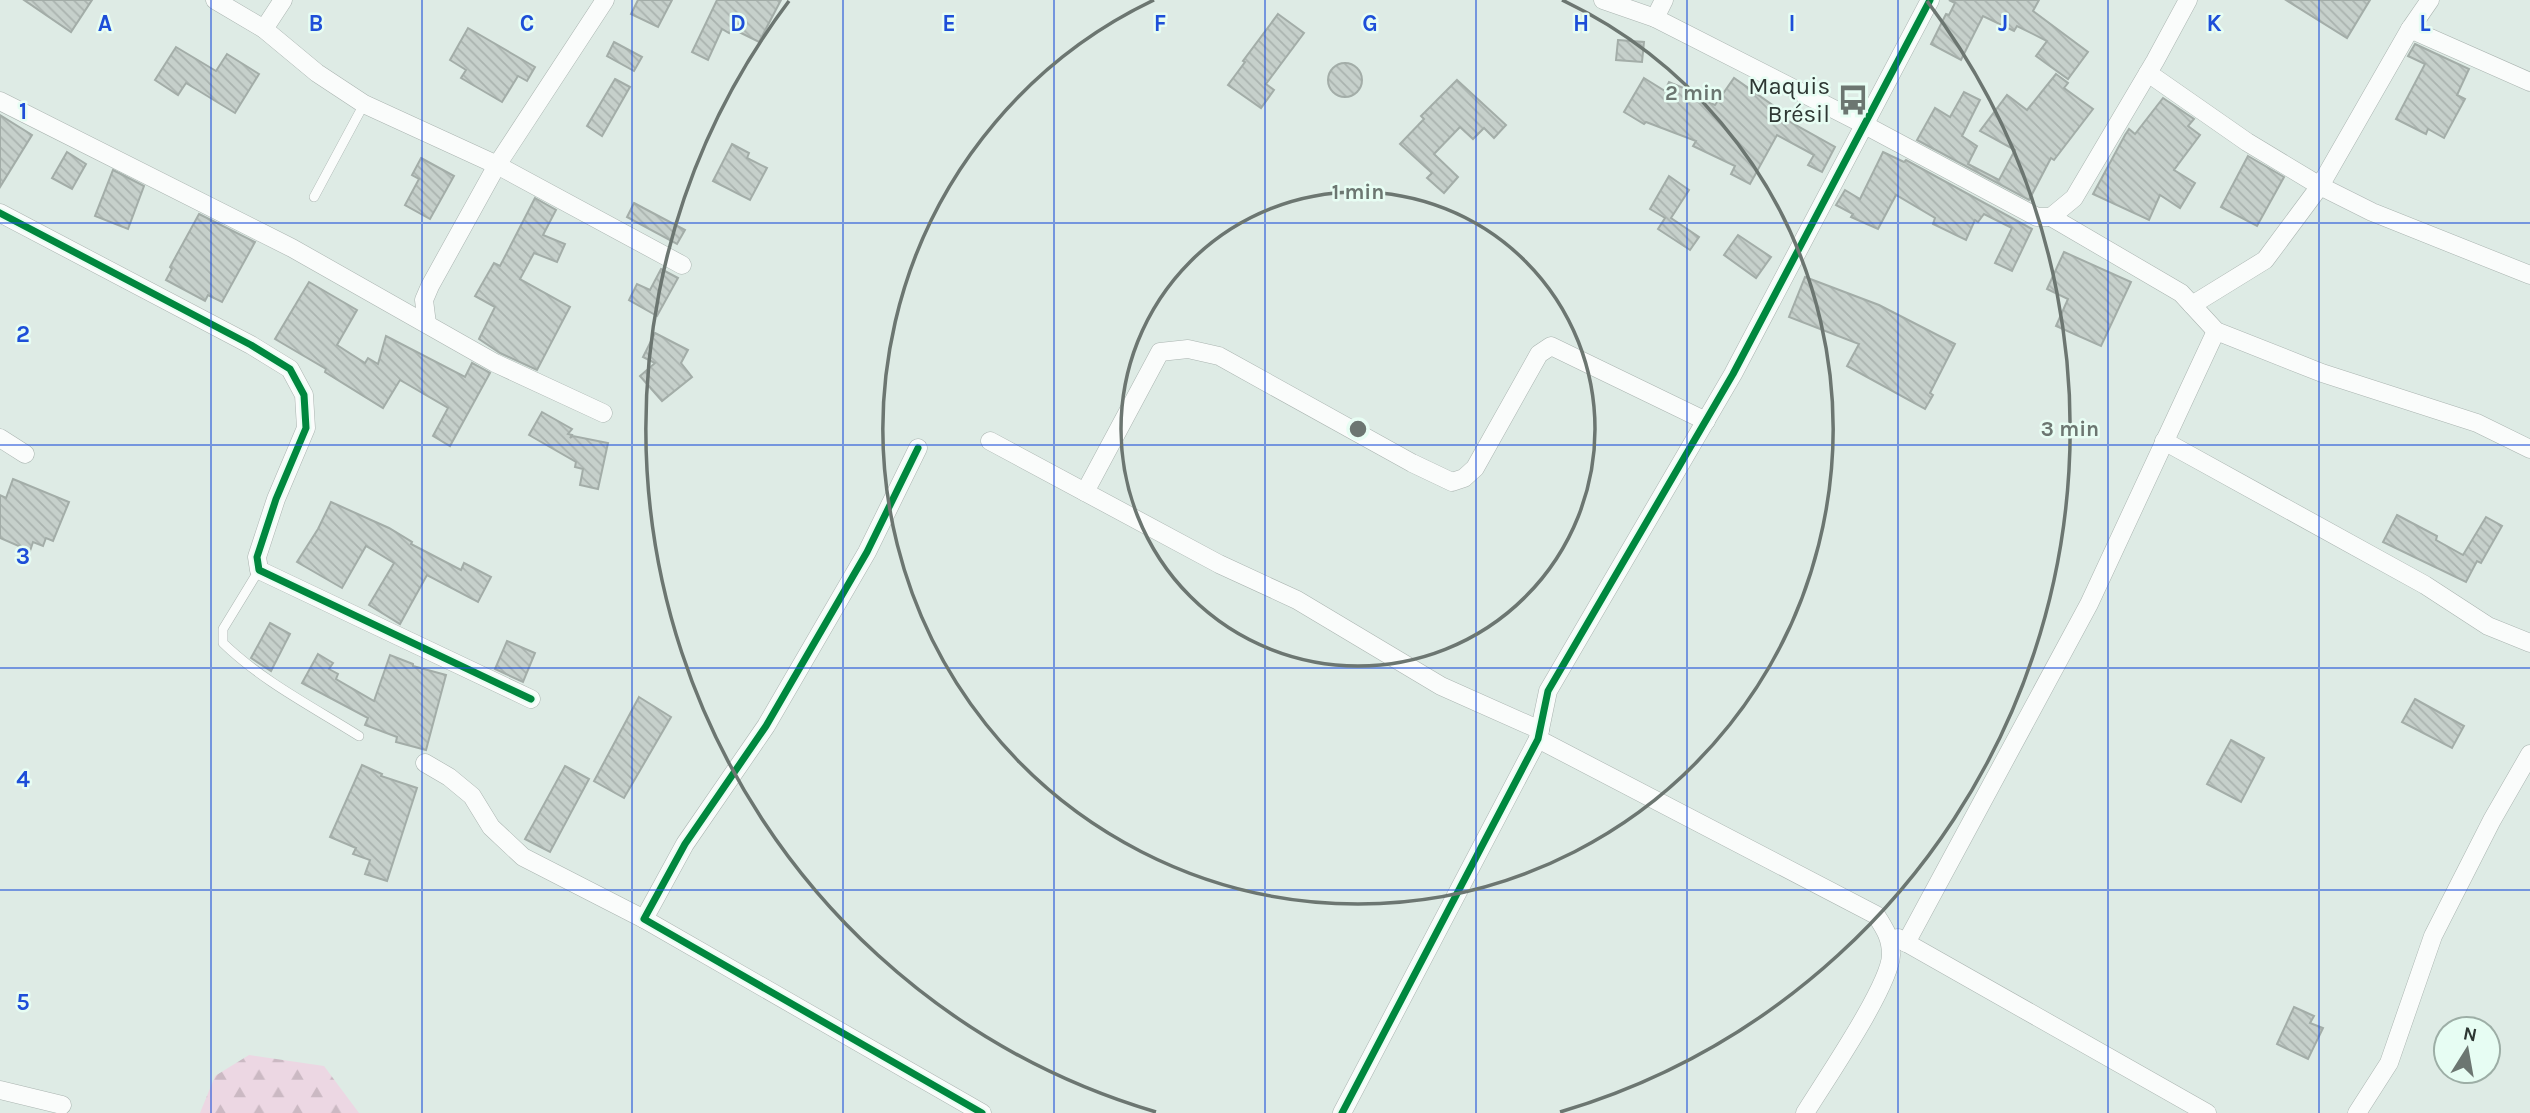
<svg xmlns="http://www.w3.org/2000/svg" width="2530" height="1113" viewBox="0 0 2530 1113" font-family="Karla,sans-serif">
  <defs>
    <pattern id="forest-firs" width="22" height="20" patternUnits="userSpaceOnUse" patternTransform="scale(1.75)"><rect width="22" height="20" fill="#ecd7e3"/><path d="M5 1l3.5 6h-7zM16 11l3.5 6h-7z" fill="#cbb9c3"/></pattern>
    <pattern id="building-back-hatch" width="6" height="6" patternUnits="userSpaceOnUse" patternTransform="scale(1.75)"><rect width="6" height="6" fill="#c6d0cb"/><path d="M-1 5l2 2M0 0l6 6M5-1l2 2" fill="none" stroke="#aab3af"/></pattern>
  </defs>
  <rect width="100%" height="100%" fill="#deebe5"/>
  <path fill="url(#forest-firs)" d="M 249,1055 L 324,1066 L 359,1113 L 200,1113 L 215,1076 Z"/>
  <g fill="url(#building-back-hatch)" stroke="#a3ada8" stroke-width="2">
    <path d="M 24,0 L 92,0 L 71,32 Z"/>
    <path d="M 638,0 L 672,0 L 658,27 L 631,14 Z"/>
    <path d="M 717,0 L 781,0 L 759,42 L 731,28 L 729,33 L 722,29 L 708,60 L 692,52 Z"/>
    <path d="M 1949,0 L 2039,0 L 2033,11 L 2088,52 L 2068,79 L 2036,56 L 2047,41 L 2017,26 L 2014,31 L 1983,16 L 1961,60 L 1931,44 L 1946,14 L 1949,15 L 1955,3 Z"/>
    <path d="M 2286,0 L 2370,0 L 2347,38 Z"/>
    <path d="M 1278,14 L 1304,33 L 1266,84 L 1274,90 L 1261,108 L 1228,85 L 1245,62 L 1243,61 Z"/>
    <path d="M 468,28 L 535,67 L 527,81 L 518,76 L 502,102 L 461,78 L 466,70 L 450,60 Z"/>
    <path d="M 1618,40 L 1644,42 L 1642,62 L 1616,60 Z"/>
    <path d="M 614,42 L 642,57 L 634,71 L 607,56 Z"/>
    <path d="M 2415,44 L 2469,69 L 2457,95 L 2465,99 L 2444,138 L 2428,129 L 2426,134 L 2396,119 L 2425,64 L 2408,56 Z"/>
    <path d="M 176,47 L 216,71 L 227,54 L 259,74 L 235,113 L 186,83 L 178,95 L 155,80 Z"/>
    <circle cx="1345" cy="80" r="17"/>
    <path d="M 2056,74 L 2068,83 L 2064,88 L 2093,109 L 2054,160 L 2051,158 L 2029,200 L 1917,140 L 1935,108 L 1950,117 L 1964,92 L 1980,100 L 1962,136 L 1977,146 L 1968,164 L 1999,180 L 2015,150 L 1980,131 L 2007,95 L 2027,110 Z"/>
    <path d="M 1644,78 L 1665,91 L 1669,82 L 1686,89 L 1685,93 L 1715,105 L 1734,78 L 1781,111 L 1778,115 L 1835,147 L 1822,172 L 1808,165 L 1814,155 L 1777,135 L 1750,184 L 1731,174 L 1735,166 L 1693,146 L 1696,141 L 1646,122 L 1644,124 L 1624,112 Z"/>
    <path d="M 615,79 L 630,87 L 602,136 L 587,126 Z"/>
    <path d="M 1457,80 L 1506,125 L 1494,138 L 1484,128 L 1473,139 L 1460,127 L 1434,154 L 1458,177 L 1444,193 L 1427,178 L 1432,173 L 1400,144 L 1424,119 L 1421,116 Z"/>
    <path d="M 2163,98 L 2194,119 L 2188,126 L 2200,135 L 2174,170 L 2195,183 L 2180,208 L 2160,195 L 2149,220 L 2093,194 L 2125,135 L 2129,129 L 2135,134 Z"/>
    <path d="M 0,115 L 32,135 L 0,187 Z"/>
    <path d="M 732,144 L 749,153 L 747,158 L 767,168 L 750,200 L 713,181 Z"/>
    <path d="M 67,152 L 86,164 L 72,189 L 52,178 Z"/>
    <path d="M 1883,152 L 1904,162 L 1906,160 L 2032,229 L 2012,271 L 1995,263 L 2012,228 L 1984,214 L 1978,222 L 1975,220 L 1966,240 L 1933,224 L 1935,218 L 1896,195 L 1878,229 L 1851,217 L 1853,214 L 1836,205 L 1845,190 L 1860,199 Z"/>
    <path d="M 2248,156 L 2284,177 L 2257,226 L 2221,207 Z"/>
    <path d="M 421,158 L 454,176 L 430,219 L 405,205 L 419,179 L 412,175 Z"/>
    <path d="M 113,170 L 144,186 L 128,229 L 95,216 Z"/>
    <path d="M 1669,176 L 1689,190 L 1671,218 L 1699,237 L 1690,250 L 1658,229 L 1665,218 L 1650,209 Z"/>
    <path d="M 535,198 L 556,210 L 543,235 L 565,244 L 557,262 L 534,253 L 520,279 L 570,307 L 537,370 L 500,353 L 479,339 L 495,307 L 475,296 L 494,263 L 500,266 Z"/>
    <path d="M 634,203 L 685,230 L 677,244 L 627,217 Z"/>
    <path d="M 199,214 L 255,242 L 222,302 L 208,295 L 205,301 L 166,280 L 172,269 L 170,267 Z"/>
    <path d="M 1738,235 L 1771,257 L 1756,278 L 1724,255 Z"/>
    <path d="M 2064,252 L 2131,282 L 2101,346 L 2056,326 L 2068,299 L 2047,289 Z"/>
    <path d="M 661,269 L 678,278 L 657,316 L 629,300 L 637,284 L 650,290 Z"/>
    <path d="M 1805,277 L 1879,305 L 1955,344 L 1930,393 L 1933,395 L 1925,409 L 1847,366 L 1859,344 L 1789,317 Z"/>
    <path d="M 309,282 L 357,310 L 337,345 L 365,363 L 368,358 L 378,364 L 386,336 L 465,377 L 472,363 L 490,373 L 450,446 L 433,436 L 448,408 L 400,380 L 383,408 L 325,372 L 326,369 L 275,339 Z"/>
    <path d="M 655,333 L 688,350 L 681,363 L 692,377 L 662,401 L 640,376 L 655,363 L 643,357 Z"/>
    <path d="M 542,412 L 572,429 L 568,434 L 572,435 L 570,438 L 573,436 L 608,443 L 598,489 L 580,485 L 583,469 L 575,467 L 576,462 L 529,435 Z"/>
    <path d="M 13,479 L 69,502 L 53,541 L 46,538 L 43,546 L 33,542 L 30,551 L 0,538 L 0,495 L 6,498 Z"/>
    <path d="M 331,502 L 389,528 L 412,542 L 411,544 L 461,570 L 464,563 L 491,577 L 478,602 L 427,575 L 400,624 L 369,605 L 394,563 L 366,546 L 342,588 L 297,562 L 318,529 Z"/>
    <path d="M 2397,515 L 2437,536 L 2436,540 L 2463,555 L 2486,517 L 2502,526 L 2481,563 L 2477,561 L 2466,582 L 2383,542 Z"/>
    <path d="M 270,623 L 290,634 L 271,671 L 251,658 Z"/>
    <path d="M 507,641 L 535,653 L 523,682 L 495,669 Z"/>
    <path d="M 318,654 L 333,663 L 329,669 L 338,674 L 336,679 L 374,701 L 390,655 L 413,664 L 413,666 L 446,675 L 426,750 L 396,742 L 397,737 L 365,725 L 368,718 L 302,683 Z"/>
    <path d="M 639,697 L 671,717 L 624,798 L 594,781 Z"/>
    <path d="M 2415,699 L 2464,726 L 2452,748 L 2402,722 Z"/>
    <path d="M 2231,740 L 2264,758 L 2241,802 L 2207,784 Z"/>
    <path d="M 362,765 L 382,774 L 381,776 L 417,788 L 387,881 L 365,874 L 370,860 L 353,854 L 356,848 L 330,837 Z"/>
    <path d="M 565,766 L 589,779 L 550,852 L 525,839 Z"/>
    <path d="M 2294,1007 L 2314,1016 L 2310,1023 L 2323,1028 L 2308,1059 L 2277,1044 Z"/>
  </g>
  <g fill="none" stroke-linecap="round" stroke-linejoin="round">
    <g stroke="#aab4b0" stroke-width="10">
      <g id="lane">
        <path d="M 314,197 L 364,104"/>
        <path d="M 259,570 L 223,629 L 223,643 C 262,681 313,707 359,736"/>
      </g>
    </g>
    <g stroke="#aab4b0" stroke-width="19">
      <g id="street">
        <path d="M 215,0 L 264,29 L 317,73 L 364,104 L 497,165 L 682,265"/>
        <path d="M 1603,0 L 1655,18 L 1863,124 L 2037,217 L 2051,217 L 2074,198 L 2155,61 L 2188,0"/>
        <path d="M 1655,18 L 1664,0"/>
        <path d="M 264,29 L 283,0"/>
        <path d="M 2410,29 L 2530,82"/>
        <path d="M 2148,73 L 2247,142 L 2320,186 L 2410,29 L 2430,0"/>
        <path d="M 0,101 L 292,248 L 495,363 L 603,413"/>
        <path d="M 0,213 L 251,345 L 290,369 L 304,395 L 306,428 L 276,499 L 257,557 L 259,570 L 531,699"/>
        <path d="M 2051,217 L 2181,293 L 2216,331 L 2322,373 L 2477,423 L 2530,449"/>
        <path d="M 2192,305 L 2265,260 L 2320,186 L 2372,212 L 2530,275"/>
        <path d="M 427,324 L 424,300 L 430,286 L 497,165 L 605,0"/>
        <path d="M 0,438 L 25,454"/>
        <path d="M 990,441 L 1219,564 L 1297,600 L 1441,686 L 1540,730"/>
        <path d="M 2164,441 L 2425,585 L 2488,626 L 2530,643"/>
        <path d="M 918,448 L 867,552 L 766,726 L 685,844 L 644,919 L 982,1113"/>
        <path d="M 1085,492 L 1160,352 L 1188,349 L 1219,356 L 1412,463 L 1452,482 L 1464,478 L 1475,468 L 1539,354 L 1551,346 L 1706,421"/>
        <path d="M 1538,739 L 1876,915 C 1885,929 1891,938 1891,955 C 1890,986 1824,1082 1805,1113"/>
        <path d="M 425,763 L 449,777 L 472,796 L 491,827 L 523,857 L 644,919"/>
        <path d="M 1898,938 L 2207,1113"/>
        <path d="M 1906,943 L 2089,604 L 2216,331"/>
        <path d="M 0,1090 L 62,1105"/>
        <path d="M 1342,1113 L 1538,739 L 1548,691 L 1733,374 L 1930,0"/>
        <path d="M 2357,1113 L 2389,1063 L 2433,936 L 2492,820 L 2530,754"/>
      </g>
    </g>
    <use href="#lane" stroke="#fafcfb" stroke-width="9"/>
    <use href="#street" stroke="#fafcfb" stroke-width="18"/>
    <g stroke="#e7fdf3" stroke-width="11">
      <g id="cycleway">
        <path d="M 0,213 L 251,345 L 290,369 L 304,395 L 306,428 L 276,499 L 257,557 L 259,570 L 531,699"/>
        <path d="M 918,448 L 867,552 L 766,726 L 685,844 L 644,919 L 982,1113"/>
        <path d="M 1342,1113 L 1538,739 L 1548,691 L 1733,374 L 1930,0"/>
      </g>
    </g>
    <use href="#cycleway" stroke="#00873e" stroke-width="7"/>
  </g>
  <path fill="none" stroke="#1d4ed8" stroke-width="2" stroke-opacity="0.55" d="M 211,0 L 211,1113M 422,0 L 422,1113M 632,0 L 632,1113M 843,0 L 843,1113M 1054,0 L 1054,1113M 1265,0 L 1265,1113M 1476,0 L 1476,1113M 1687,0 L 1687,1113M 1898,0 L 1898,1113M 2108,0 L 2108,1113M 2319,0 L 2319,1113M 0,223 L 2530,223M 0,445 L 2530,445M 0,668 L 2530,668M 0,890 L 2530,890"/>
  <g fill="none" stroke="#6c7671" stroke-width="3.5">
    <circle cx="1358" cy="429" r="237"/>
    <path d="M1562 0A475 475 0 1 1 1154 0"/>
    <path d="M1156 1112A712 712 0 0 1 789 1M1927 1A712 712 0 0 1 1560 1112"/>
  </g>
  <defs>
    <g id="bus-bare" transform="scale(2.415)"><path d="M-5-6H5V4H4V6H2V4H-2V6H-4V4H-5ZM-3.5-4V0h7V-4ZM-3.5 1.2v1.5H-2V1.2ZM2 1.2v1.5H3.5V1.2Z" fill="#6c7671" stroke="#e7fdf3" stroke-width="2.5" paint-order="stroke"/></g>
  </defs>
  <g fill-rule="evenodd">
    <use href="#bus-bare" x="1853" y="100"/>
  </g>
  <g text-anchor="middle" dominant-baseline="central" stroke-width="5" stroke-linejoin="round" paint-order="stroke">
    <g font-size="24" fill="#2e3733" stroke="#e7fdf3" text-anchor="end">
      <text x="1830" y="86">Maquis<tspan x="1830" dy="28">Brésil</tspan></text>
    </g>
  </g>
  <g font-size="23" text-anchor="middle" font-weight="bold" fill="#1d4ed8" stroke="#e7fdf3" stroke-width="5" stroke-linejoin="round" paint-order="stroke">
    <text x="105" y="31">A</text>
    <text x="316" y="31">B</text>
    <text x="527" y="31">C</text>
    <text x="738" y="31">D</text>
    <text x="949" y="31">E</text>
    <text x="1160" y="31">F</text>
    <text x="1370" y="31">G</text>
    <text x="1581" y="31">H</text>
    <text x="1792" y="31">I</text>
    <text x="2003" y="31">J</text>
    <text x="2214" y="31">K</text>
    <text x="2425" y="31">L</text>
    <text x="23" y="119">1</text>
    <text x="23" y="342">2</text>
    <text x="23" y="564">3</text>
    <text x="23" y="787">4</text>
    <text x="23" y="1010">5</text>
  </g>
  <circle cx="1358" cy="429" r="10" fill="#6c7671" stroke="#e7fdf3" stroke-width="3.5"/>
  <g font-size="21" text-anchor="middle" font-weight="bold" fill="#6c7671" stroke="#e7fdf3" stroke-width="5" stroke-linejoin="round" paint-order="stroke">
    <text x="1694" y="100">2 min</text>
    <text x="1358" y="199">1 min</text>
    <text x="2070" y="436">3 min</text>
  </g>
  <g transform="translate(2467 1050) rotate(11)"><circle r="33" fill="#e7fdf3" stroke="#9daea6" stroke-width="2"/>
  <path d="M0-5L12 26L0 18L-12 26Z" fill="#6c7671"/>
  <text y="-10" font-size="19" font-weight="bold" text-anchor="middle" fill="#2e3733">N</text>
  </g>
</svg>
